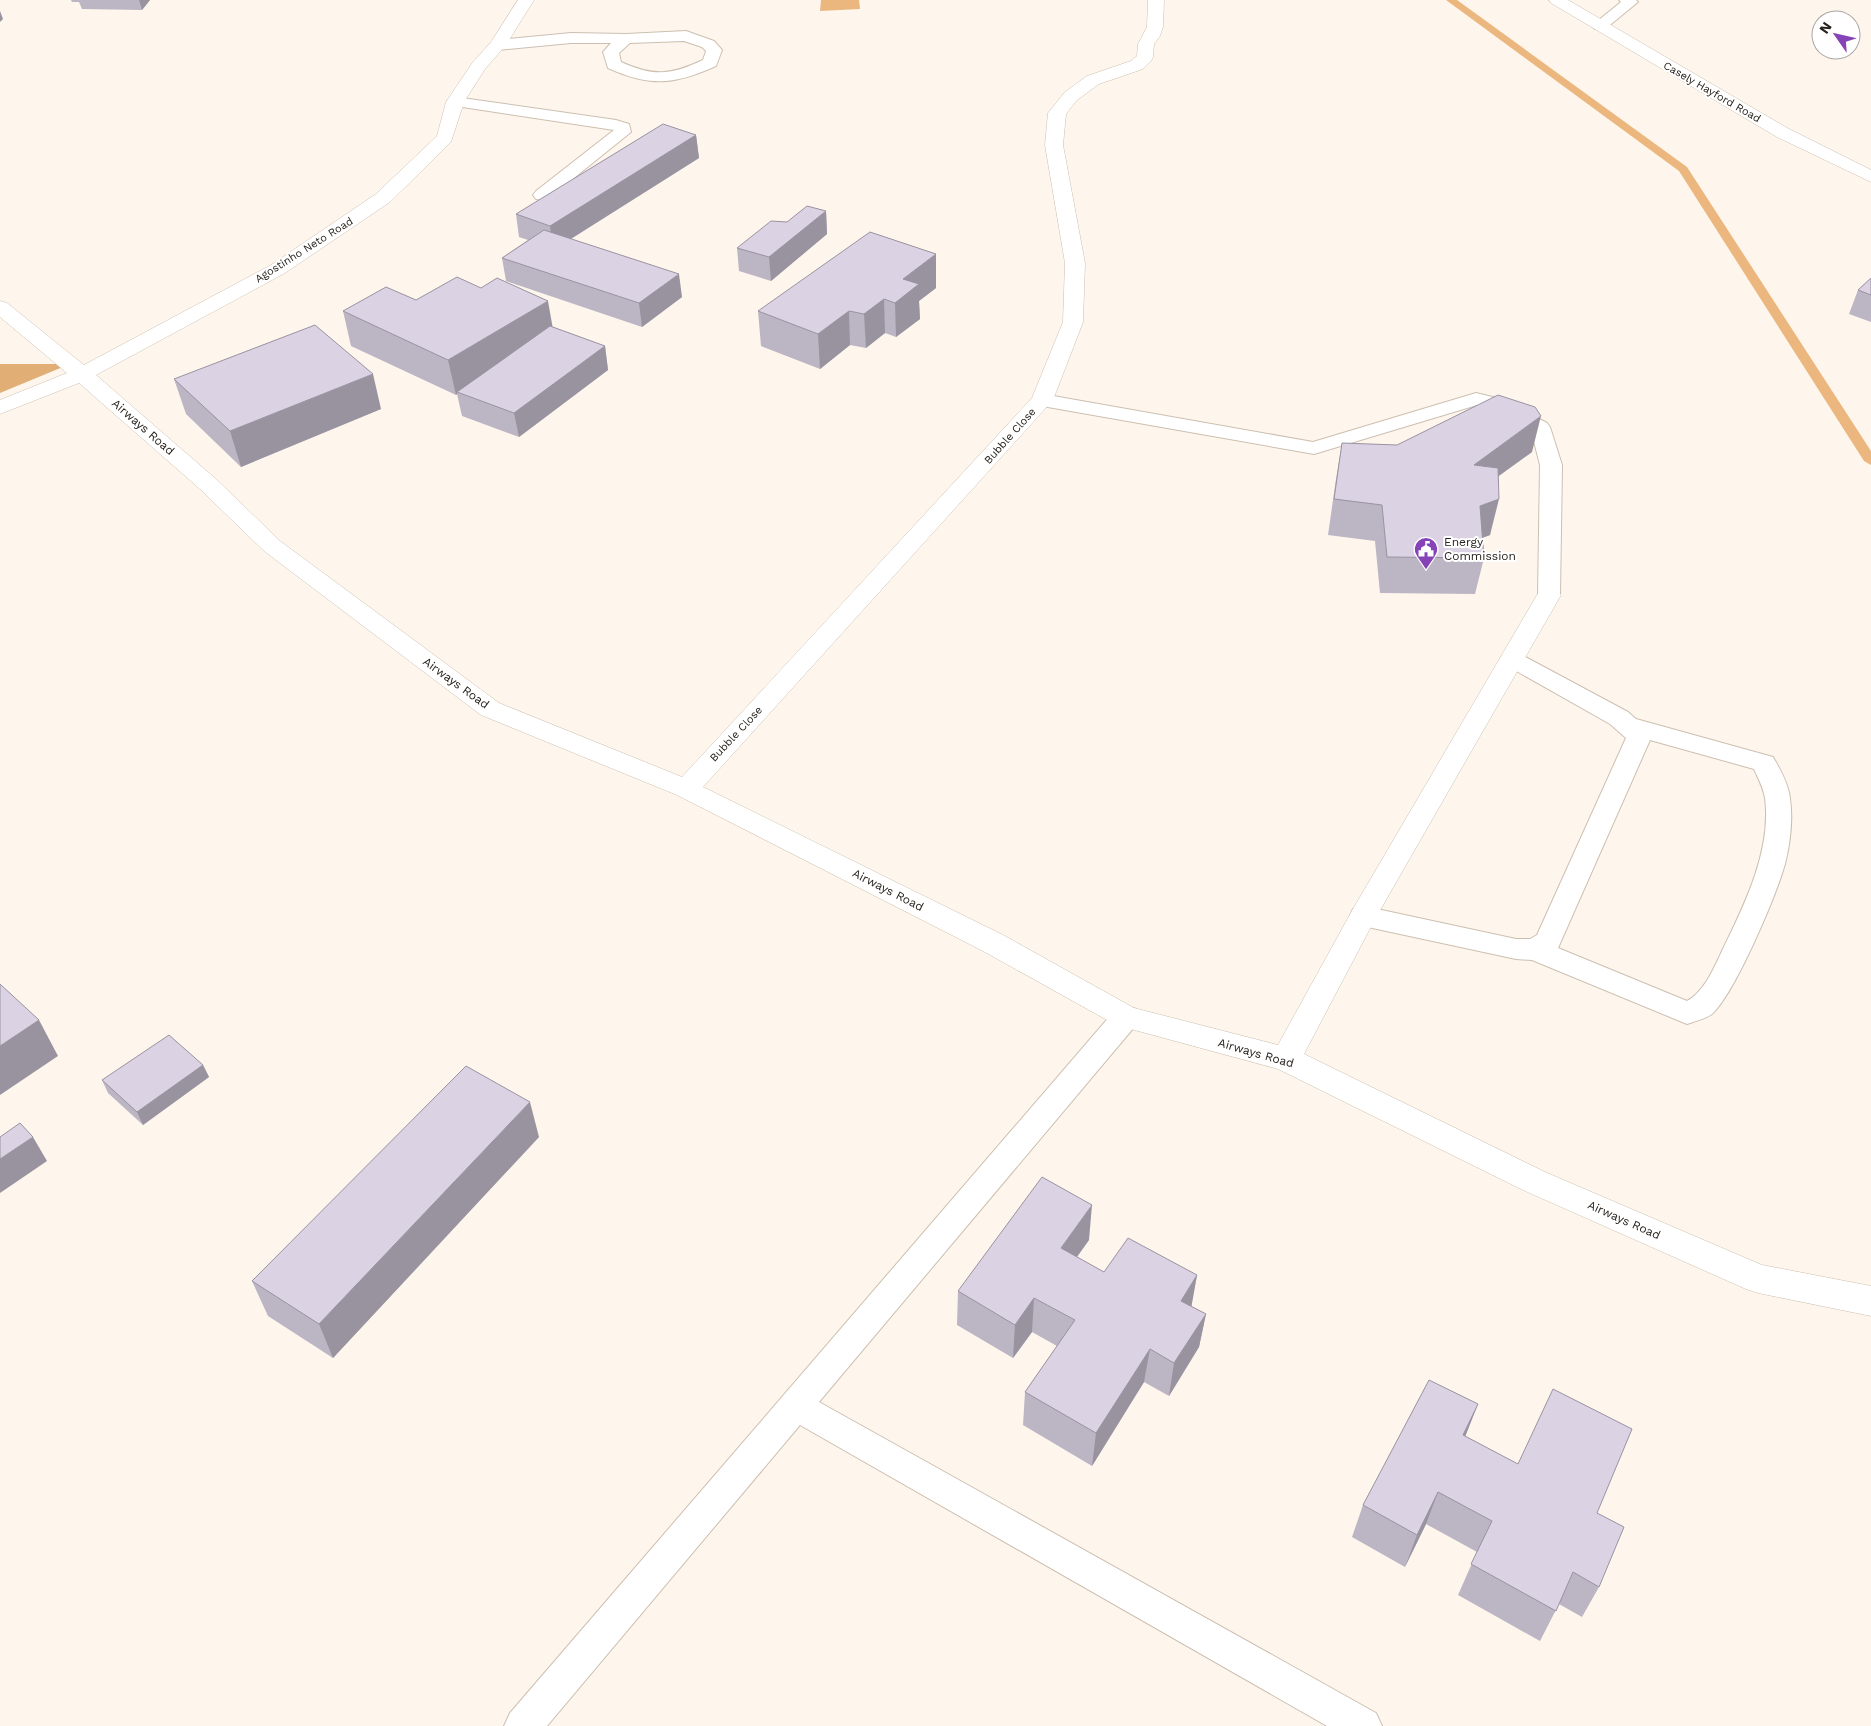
<svg xmlns="http://www.w3.org/2000/svg" width="1871" height="1726" viewBox="0 0 1871 1726" font-family="'Work Sans',sans-serif">
  <rect width="100%" height="100%" fill="#fef6ed"/>
  <path fill="#e1ae75" d="M 0,364 L 70,364 L 0,393 Z"/>
  <path fill="#ebb77e" d="M 821,0 L 859,0 L 860,9 L 820,11 Z"/>
  <g fill="none" stroke-linecap="round" stroke-linejoin="round">
    <path fill="#ebb77e" fill-rule="evenodd" d="M 1446,0 L 1457,0 L 1687,167 L 1871,451 L 1871,465 L 1864,461 L 1679,171 Z"/>
    <g stroke="#cdbfb0" stroke-width="2">
      <g id="service">
        <path d="M 1619,0 L 1636,0 L 1638,2 L 1605,29 L 1595,29 L 1592,26 L 1595,23 L 1621,2 Z"/>
        <path d="M 686,31 L 714,41 L 722,50 L 716,66 C 674,85 650,87 608,68 L 603,52 L 611,43 L 571,43 L 498,50 L 492,48 L 490,45 L 492,42 L 498,40 L 571,33 L 626,34 ZM 684,41 L 702,47 L 706,51 L 703,60 C 671,75 654,77 621,62 L 619,53 L 630,43 Z"/>
        <path d="M 455,97 L 616,120 L 629,124 L 631,132 L 548,199 L 542,200 L 536,199 L 533,195 L 536,191 L 614,130 L 449,105 L 447,102 L 449,99 Z"/>
        <path d="M 1476,393 L 1501,399 L 1547,423 L 1550,427 L 1562,465 L 1560,595 L 1557,600 L 1549,602 L 1541,600 L 1538,595 L 1540,465 L 1531,430 L 1487,408 L 1477,405 L 1314,454 L 1042,406 L 1035,404 L 1032,400 L 1035,396 L 1042,394 L 1313,442 Z"/>
        <path d="M 1512,651 L 1520,654 L 1628,712 L 1636,719 L 1773,757 C 1780,769 1789,785 1790,799 C 1793,819 1790,844 1785,864 C 1776,896 1735,993 1712,1014 C 1705,1019 1695,1021 1687,1024 L 1532,960 L 1516,959 L 1363,926 L 1353,923 L 1350,916 L 1353,909 L 1363,906 L 1516,939 L 1530,939 L 1537,935 L 1626,738 L 1610,724 L 1504,664 L 1500,659 L 1504,654 ZM 1650,740 L 1754,769 C 1758,778 1763,787 1765,798 C 1772,850 1744,906 1722,951 C 1714,968 1704,992 1687,1001 L 1558,948 Z"/>
        <path d="M 1126,1006 L 1136,1009 L 1140,1017 L 1136,1025 L 819,1402 L 1376,1713 L 1382,1726 L 1327,1726 L 800,1425 L 547,1726 L 504,1726 L 510,1713 L 1116,1009 Z"/>
      </g>
    </g>
    <g stroke="#cdbfb0" stroke-width="1">
      <path id="minor" d="M 518,0 L 534,0 L 506,45 L 485,69 L 464,102 L 451,142 L 390,202 L 285,273 L 96,375 L 216,479 L 280,541 L 499,703 L 682,777 L 1032,398 L 1063,322 L 1065,263 L 1045,145 L 1048,113 L 1065,92 L 1087,76 L 1131,61 L 1137,56 L 1138,44 L 1147,27 L 1148,0 L 1164,0 L 1163,27 L 1160,36 L 1154,44 L 1153,57 L 1151,61 L 1143,69 L 1099,84 L 1077,100 L 1066,114 L 1063,145 L 1085,263 L 1083,322 L 1053,400 L 703,787 L 1003,935 L 1134,1008 L 1278,1045 L 1353,909 L 1537,595 L 1541,590 L 1549,588 L 1557,590 L 1561,595 L 1375,919 L 1304,1054 L 1545,1172 L 1762,1265 L 1871,1286 L 1871,1316 L 1758,1293 L 1746,1289 L 1523,1190 L 1278,1069 L 1116,1025 L 983,951 L 677,795 L 481,715 L 264,551 L 200,489 L 79,383 L 0,414 L 0,400 L 67,373 L 0,317 L 0,301 L 7,303 L 84,365 L 271,265 L 376,194 L 437,136 L 446,102 L 473,62 L 491,42 Z"/>
    </g>
    <g stroke="#cdbfb0" stroke-width="1">
      <path id="tertiary" d="M 1549,0 L 1568,0 L 1789,129 L 1871,170 L 1871,182 L 1777,137 L 1551,3 Z"/>
    </g>
    <use href="#service" fill="#fff" fill-rule="evenodd"/>
    <use href="#minor" fill="#fff" fill-rule="evenodd"/>
    <use href="#tertiary" fill="#fff" fill-rule="evenodd"/>
  </g>
  <g fill="#bcb5c4">
    <path d="M 71,0 L 150,0 L 142,10 L 82,9 L 79,2 L 72,2 Z"/>
    <path d="M 696,135 L 699,158 L 571,239 L 682,297 L 642,327 L 506,281 L 502,258 L 528,240 L 519,237 L 516,214 Z"/>
    <path d="M 826,211 L 827,234 L 771,281 L 739,271 L 737,248 L 787,222 Z"/>
    <path d="M 1871,278 L 1871,322 L 1849,314 L 1858,290 Z"/>
    <path d="M 936,288 L 919,301 L 920,319 L 896,337 L 885,333 L 866,348 L 850,345 L 820,369 L 761,346 L 758,311 Z"/>
    <path d="M 416,300 L 552,327 L 605,346 L 608,370 L 519,437 L 462,416 L 457,394 L 456,395 L 351,346 L 343,311 Z"/>
    <path d="M 174,379 L 381,409 L 241,467 L 186,414 Z"/>
    <path d="M 1342,443 L 1532,452 L 1499,476 L 1490,535 L 1482,538 L 1484,558 L 1475,594 L 1380,593 L 1375,541 L 1328,535 L 1336,479 Z"/>
    <path d="M 203,1065 L 209,1077 L 143,1125 L 108,1093 L 102,1080 Z"/>
    <path d="M 539,1137 L 333,1358 L 268,1316 L 252,1281 Z"/>
    <path d="M 1089,1240 L 1077,1257 L 1104,1272 L 1197,1275 L 1191,1306 L 1206,1314 L 1199,1347 L 1169,1396 L 1144,1382 L 1092,1466 L 1023,1425 L 1025,1392 L 1057,1346 L 1032,1332 L 1013,1358 L 957,1325 L 958,1291 Z"/>
    <path d="M 1478,1404 L 1465,1436 L 1597,1513 L 1599,1587 L 1582,1617 L 1559,1604 L 1540,1641 L 1458,1595 L 1477,1552 L 1426,1524 L 1405,1567 L 1352,1537 L 1363,1505 Z"/>
  </g>
  <g fill="#9993a0">
    <path d="M 139,0 L 150,0 L 142,10 Z"/>
    <path d="M 0,11 L 3,19 L 0,22 Z"/>
    <path d="M 696,135 L 699,158 L 553,250 L 550,226 Z"/>
    <path d="M 826,211 L 827,234 L 771,281 L 769,257 Z"/>
    <path d="M 936,254 L 936,288 L 919,301 L 920,319 L 896,337 L 895,303 L 903,279 Z"/>
    <path d="M 679,274 L 682,297 L 642,327 L 639,303 Z"/>
    <path d="M 884,299 L 885,333 L 866,348 L 864,314 Z"/>
    <path d="M 548,301 L 554,335 L 457,392 L 457,394 L 456,395 L 448,360 Z"/>
    <path d="M 849,311 L 850,345 L 820,369 L 818,334 Z"/>
    <path d="M 605,346 L 608,370 L 519,437 L 514,413 Z"/>
    <path d="M 373,374 L 381,409 L 241,467 L 230,431 Z"/>
    <path d="M 1541,416 L 1532,452 L 1465,500 L 1474,465 Z"/>
    <path d="M 1499,499 L 1490,535 L 1471,542 L 1480,506 Z"/>
    <path d="M 39,1020 L 58,1056 L 0,1095 L 0,1046 Z"/>
    <path d="M 203,1065 L 209,1077 L 143,1125 L 137,1112 Z"/>
    <path d="M 530,1102 L 539,1137 L 333,1358 L 319,1324 Z"/>
    <path d="M 33,1137 L 47,1161 L 0,1193 L 0,1159 Z"/>
    <path d="M 1092,1205 L 1089,1240 L 1058,1283 L 1061,1248 Z"/>
    <path d="M 1197,1275 L 1191,1309 L 1181,1301 Z"/>
    <path d="M 1034,1298 L 1032,1332 L 1013,1358 L 1015,1325 Z"/>
    <path d="M 1206,1314 L 1199,1347 L 1169,1396 L 1174,1363 Z"/>
    <path d="M 1150,1349 L 1144,1382 L 1092,1466 L 1096,1433 Z"/>
    <path d="M 1478,1404 L 1465,1437 L 1463,1435 Z"/>
    <path d="M 1438,1492 L 1426,1524 L 1405,1567 L 1417,1535 Z"/>
  </g>
  <g fill="#dbd2e4" stroke="#9993a0">
    <path d="M 663,124 L 696,135 L 550,226 L 516,214 Z"/>
    <path d="M 807,206 L 826,211 L 769,257 L 737,248 L 771,221 L 787,222 Z"/>
    <path d="M 544,230 L 679,274 L 639,303 L 502,258 Z"/>
    <path d="M 870,232 L 936,254 L 903,279 L 919,284 L 895,303 L 884,299 L 864,314 L 849,311 L 818,334 L 758,311 Z"/>
    <path d="M 457,277 L 481,288 L 497,278 L 548,301 L 448,360 L 343,311 L 386,287 L 416,300 Z"/>
    <path d="M 1871,278 L 1871,295 L 1858,290 Z"/>
    <path d="M 315,325 L 373,374 L 230,431 L 174,379 Z"/>
    <path d="M 550,326 L 605,346 L 514,413 L 457,392 Z"/>
    <path d="M 1498,395 L 1535,407 L 1541,416 L 1474,465 L 1498,468 L 1499,499 L 1480,506 L 1484,558 L 1387,557 L 1382,505 L 1334,499 L 1342,443 L 1397,445 Z"/>
    <path d="M 0,984 L 39,1020 L 0,1046 Z"/>
    <path d="M 169,1035 L 203,1065 L 137,1112 L 102,1080 Z"/>
    <path d="M 466,1066 L 530,1102 L 319,1324 L 252,1281 Z"/>
    <path d="M 20,1123 L 33,1137 L 0,1159 L 0,1137 Z"/>
    <path d="M 1042,1177 L 1092,1205 L 1061,1248 L 1104,1272 L 1128,1238 L 1197,1275 L 1181,1301 L 1206,1314 L 1174,1363 L 1150,1349 L 1096,1433 L 1025,1392 L 1075,1320 L 1034,1298 L 1015,1325 L 958,1291 Z"/>
    <path d="M 1429,1380 L 1478,1404 L 1463,1435 L 1518,1464 L 1553,1389 L 1632,1429 L 1597,1513 L 1624,1527 L 1599,1587 L 1573,1572 L 1556,1611 L 1471,1564 L 1492,1521 L 1438,1492 L 1417,1535 L 1363,1505 Z"/>
  </g>
  <defs>
    <g id="civic-pin" transform="scale(1.25)"><path d="M0 17L-7.5 6A9.5 9.5 0 1 1 7.5 6Z" fill="#8543b7" stroke="#fff"/><path d="M-.6-6.5H3V-4.5H.6V-3L4-1V1h2V6H-6V1h2V-1L-.6-3ZM-1.2 2.5V6h2.4V2.5Z" fill="#fff"/></g>
  </defs>
  <g fill-rule="evenodd">
    <use href="#civic-pin" x="1426" y="549"/>
  </g>
  <g text-anchor="middle" dominant-baseline="central" stroke-width="4" stroke-linejoin="round" paint-order="stroke">
    <g font-size="11" fill="#27221c" stroke="#fff">
      <text transform="translate(1712 92) rotate(30)">Casely Hayford Road</text>
      <text transform="translate(304 250) rotate(-32)">Agostinho Neto Road</text>
      <text transform="translate(1010 436) rotate(-48)">Bubble Close</text>
      <text transform="translate(736 734) rotate(-47)">Bubble Close</text>
    </g>
    <g font-size="12" fill="#27221c" stroke="#fff">
      <text transform="translate(143 427) rotate(41)">Airways Road</text>
      <text transform="translate(456 683) rotate(36)">Airways Road</text>
      <text transform="translate(888 890) rotate(27)">Airways Road</text>
      <text transform="translate(1256 1053) rotate(16)">Airways Road</text>
      <text transform="translate(1624 1220) rotate(24)">Airways Road</text>
    </g>
    <g font-size="12" fill="#27221c" stroke="#fff" text-anchor="start">
      <text x="1444" y="542">Energy<tspan x="1444" dy="14">Commission</tspan></text>
    </g>
  </g>
  <g transform="translate(1836 35) rotate(304)"><circle r="24" fill="#ffffff" stroke="#a9a7a4"/>
  <path d="M0-4L9 19L0 12L-9 19Z" fill="#8543b7"/>
  <text y="-8" font-size="14" font-weight="bold" text-anchor="middle" fill="#27221c">N</text>
  </g>
</svg>
